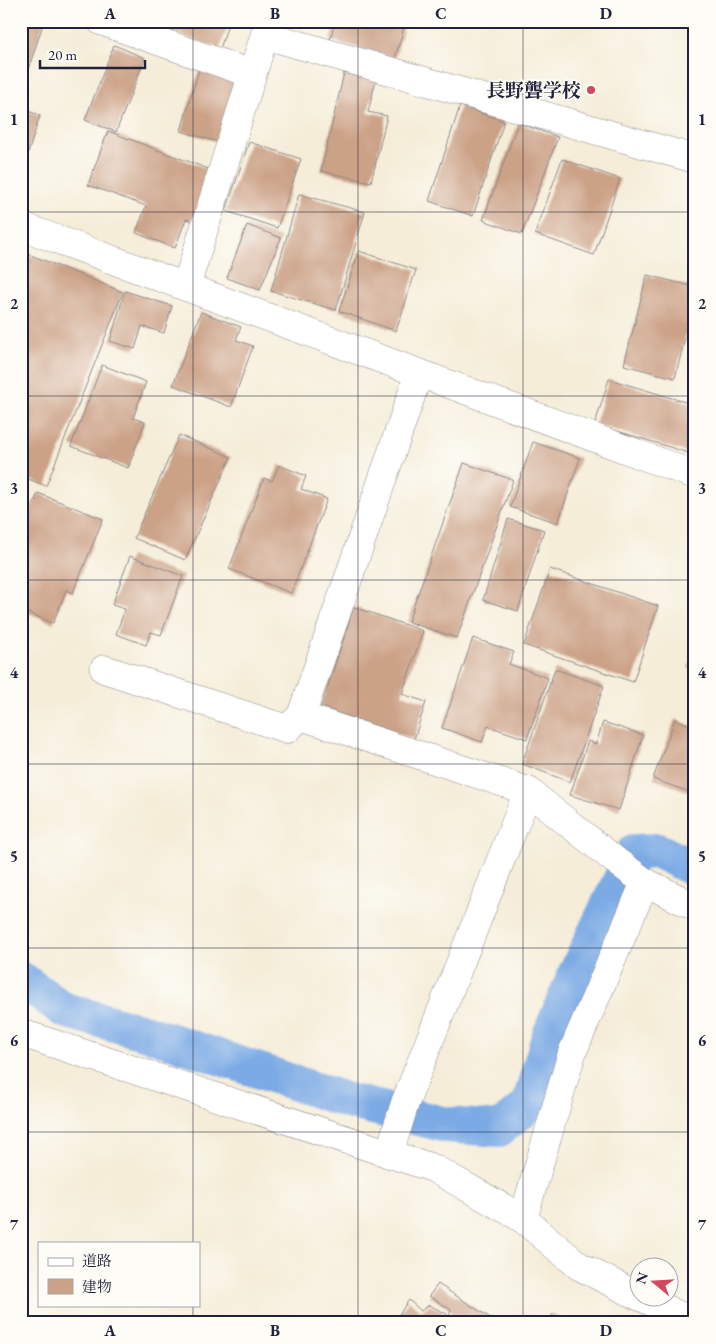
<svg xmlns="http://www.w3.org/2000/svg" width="716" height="1344" viewBox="0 0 716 1344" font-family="'EB Garamond','Noto Serif JP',serif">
  <rect width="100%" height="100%" fill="#fdfcf7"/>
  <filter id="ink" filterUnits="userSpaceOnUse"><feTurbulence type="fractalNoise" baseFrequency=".02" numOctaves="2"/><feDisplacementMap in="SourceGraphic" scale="10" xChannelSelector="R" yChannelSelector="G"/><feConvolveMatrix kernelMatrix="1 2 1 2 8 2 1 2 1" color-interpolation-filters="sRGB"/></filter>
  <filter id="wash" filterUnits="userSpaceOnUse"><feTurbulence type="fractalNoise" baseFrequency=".0096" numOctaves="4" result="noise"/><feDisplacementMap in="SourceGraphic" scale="20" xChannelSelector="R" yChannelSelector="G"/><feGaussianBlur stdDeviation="1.12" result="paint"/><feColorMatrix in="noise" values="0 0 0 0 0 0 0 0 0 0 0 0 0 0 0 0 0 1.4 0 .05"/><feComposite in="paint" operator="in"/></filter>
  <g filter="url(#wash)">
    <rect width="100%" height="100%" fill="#f5edd8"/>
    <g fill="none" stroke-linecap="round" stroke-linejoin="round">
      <path stroke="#7baae5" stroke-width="36" d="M 21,979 L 64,1010 L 154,1035 L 348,1101 L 447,1125 L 499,1129 L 529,1105 L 548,1040 L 577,970 L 634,852 L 658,851 L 695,869"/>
    </g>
    <g id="blocks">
      <g fill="#cca287">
        <path d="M 21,21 L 44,21 L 29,67 L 21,65 Z"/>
        <path d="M 175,21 L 229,21 L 220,49 L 172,32 Z"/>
        <path d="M 335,21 L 406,21 L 395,58 L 330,40 Z"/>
        <path d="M 114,45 L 145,58 L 116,132 L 85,120 Z"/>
        <path d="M 199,69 L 237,80 L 218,142 L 181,131 Z"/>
        <path d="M 344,73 L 376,80 L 368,112 L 387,116 L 371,182 L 321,171 Z"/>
        <path d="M 460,106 L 504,121 L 473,216 L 429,201 Z"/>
        <path d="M 21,109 L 40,115 L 22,172 L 21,171 Z"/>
        <path d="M 518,123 L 558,137 L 522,234 L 483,220 Z"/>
        <path d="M 108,131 L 211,170 L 192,221 L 186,219 L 175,248 L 136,233 L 146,206 L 88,185 Z"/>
        <path d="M 249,142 L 301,159 L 277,228 L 226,211 Z"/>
        <path d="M 562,159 L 620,179 L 594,255 L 535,234 Z"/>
        <path d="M 299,194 L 365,212 L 336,310 L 271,291 Z"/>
        <path d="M 247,225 L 281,238 L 260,290 L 227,278 Z"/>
        <path d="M 359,251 L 416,270 L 396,331 L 339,311 Z"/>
        <path d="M 23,252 L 123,292 L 46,486 L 21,476 Z"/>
        <path d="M 695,257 L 695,277 L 688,274 Z"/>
        <path d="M 647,275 L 695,287 L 695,311 L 692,310 L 675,378 L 624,365 Z"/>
        <path d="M 125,291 L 172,306 L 164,333 L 142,326 L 135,349 L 110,341 Z"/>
        <path d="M 201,312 L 241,327 L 236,340 L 253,346 L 231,407 L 173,385 Z"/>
        <path d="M 102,365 L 146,382 L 133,418 L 145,422 L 128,468 L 71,446 Z"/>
        <path d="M 609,379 L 695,405 L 695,455 L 595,424 Z"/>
        <path d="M 179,435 L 231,457 L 185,560 L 134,538 Z"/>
        <path d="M 533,442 L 580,458 L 558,523 L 510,507 Z"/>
        <path d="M 464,463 L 513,480 L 457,638 L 408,622 Z"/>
        <path d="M 279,465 L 306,476 L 301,489 L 327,499 L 291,593 L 229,569 L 264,478 L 272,481 Z"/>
        <path d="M 38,493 L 103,519 L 73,593 L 66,590 L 53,623 L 21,610 L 21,500 L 33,505 Z"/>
        <path d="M 508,519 L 544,530 L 518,611 L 483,600 Z"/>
        <path d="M 130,556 L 183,576 L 161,635 L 151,632 L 146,645 L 116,634 L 125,609 L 112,605 Z"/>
        <path d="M 550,569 L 658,606 L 633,682 L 524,645 Z"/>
        <path d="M 354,607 L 423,631 L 402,694 L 426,702 L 414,739 L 321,707 Z"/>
        <path d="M 473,638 L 514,652 L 509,664 L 548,678 L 527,739 L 488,726 L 482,742 L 442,728 Z"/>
        <path d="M 695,649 L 695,671 L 688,668 Z"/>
        <path d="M 555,669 L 604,686 L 570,782 L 522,764 Z"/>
        <path d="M 675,719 L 695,727 L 695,794 L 653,779 Z"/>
        <path d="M 603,722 L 643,735 L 619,810 L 570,795 L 588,741 L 596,744 Z"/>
        <path d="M 438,1284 L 498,1323 L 447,1323 L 451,1310 L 429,1296 Z"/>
        <path d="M 409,1300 L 421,1311 L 429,1305 L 447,1314 L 443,1323 L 393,1323 Z"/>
        <path d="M 553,1314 L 566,1323 L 546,1323 Z"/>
      </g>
    </g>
  </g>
  <g filter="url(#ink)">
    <use href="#blocks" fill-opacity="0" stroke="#8c888a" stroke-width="1"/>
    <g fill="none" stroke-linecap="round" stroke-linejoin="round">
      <g stroke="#8c888a" stroke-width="29">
        <g id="minor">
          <path d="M 101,21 L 252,74"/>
          <path d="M 265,35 L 695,159"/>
          <path d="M 186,287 L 269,21"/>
          <path d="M 104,669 L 287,729 L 301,716 L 528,791 L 616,861 L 645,882 L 695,907"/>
          <path d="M 301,716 L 419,373"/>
          <path d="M 21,1033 L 433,1168 L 523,1219 L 579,1266 L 638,1296"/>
          <path d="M 389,1154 L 405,1103 L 528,791"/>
          <path d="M 523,1219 L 572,1053 L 645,882"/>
          <path d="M 639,1296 L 695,1323"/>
        </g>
      </g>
      <g stroke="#8c888a" stroke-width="29">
        <path id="tertiary" d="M 21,226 L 695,475"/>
      </g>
      <use href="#minor" stroke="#fff" stroke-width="28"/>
      <use href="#tertiary" stroke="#fff" stroke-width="28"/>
    </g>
  </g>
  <path fill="none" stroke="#22223b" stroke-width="1" stroke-opacity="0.55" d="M 193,21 L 193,1243M 358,21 L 358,1323M 523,21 L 523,1323M 21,212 L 695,212M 21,396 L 695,396M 21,580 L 695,580M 21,764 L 695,764M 21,948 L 695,948M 21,1132 L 695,1132M 193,1305 L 193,1323"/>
  <circle fill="#d1495b" stroke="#fdfcf7" stroke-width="2" cx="591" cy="90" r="5"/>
  <g text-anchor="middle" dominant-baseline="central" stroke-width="4" stroke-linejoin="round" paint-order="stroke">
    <g font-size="19" font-weight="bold" fill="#22223b" stroke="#fdfcf7" text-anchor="end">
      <text x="581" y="90">長野聾学校</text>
    </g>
  </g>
  <rect width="716" height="1344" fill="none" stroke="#fdfcf7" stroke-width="55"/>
  <rect x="38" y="1242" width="162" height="65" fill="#fdfcf7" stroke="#a5a5ac"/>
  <rect x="48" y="1258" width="25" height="8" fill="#ffffff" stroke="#a5a5ac"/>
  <text x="82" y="1266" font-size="15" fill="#22223b">道路</text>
  <rect x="48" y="1279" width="25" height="15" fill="#cca287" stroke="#a5a5ac"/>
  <text x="82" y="1292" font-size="15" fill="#22223b">建物</text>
  <g transform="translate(654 1282) rotate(288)"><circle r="24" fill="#fdfcf7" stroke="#a5a5ac"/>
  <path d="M0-4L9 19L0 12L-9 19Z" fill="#d1495b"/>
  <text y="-8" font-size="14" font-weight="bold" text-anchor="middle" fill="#22223b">N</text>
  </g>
  <path d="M40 60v8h105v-8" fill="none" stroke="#22223b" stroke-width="2.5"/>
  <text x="48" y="60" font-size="15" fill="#22223b" stroke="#fdfcf7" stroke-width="4" paint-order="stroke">20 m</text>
  <rect x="28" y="28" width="660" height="1288" fill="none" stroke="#22223b" stroke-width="2"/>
  <g font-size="16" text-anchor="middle" font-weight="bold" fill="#22223b">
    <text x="110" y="19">A</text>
    <text x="275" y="19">B</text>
    <text x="441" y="19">C</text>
    <text x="606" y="19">D</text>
    <text x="14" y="125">1</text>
    <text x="702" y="125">1</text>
    <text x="14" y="309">2</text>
    <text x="702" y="309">2</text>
    <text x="14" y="494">3</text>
    <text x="702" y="494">3</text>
    <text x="14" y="678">4</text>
    <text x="702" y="678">4</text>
    <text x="14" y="862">5</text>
    <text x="702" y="862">5</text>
    <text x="14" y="1046">6</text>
    <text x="702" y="1046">6</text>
    <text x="14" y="1230">7</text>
    <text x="702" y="1230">7</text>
    <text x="110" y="1336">A</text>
    <text x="275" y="1336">B</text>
    <text x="441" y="1336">C</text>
    <text x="606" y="1336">D</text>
  </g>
</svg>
